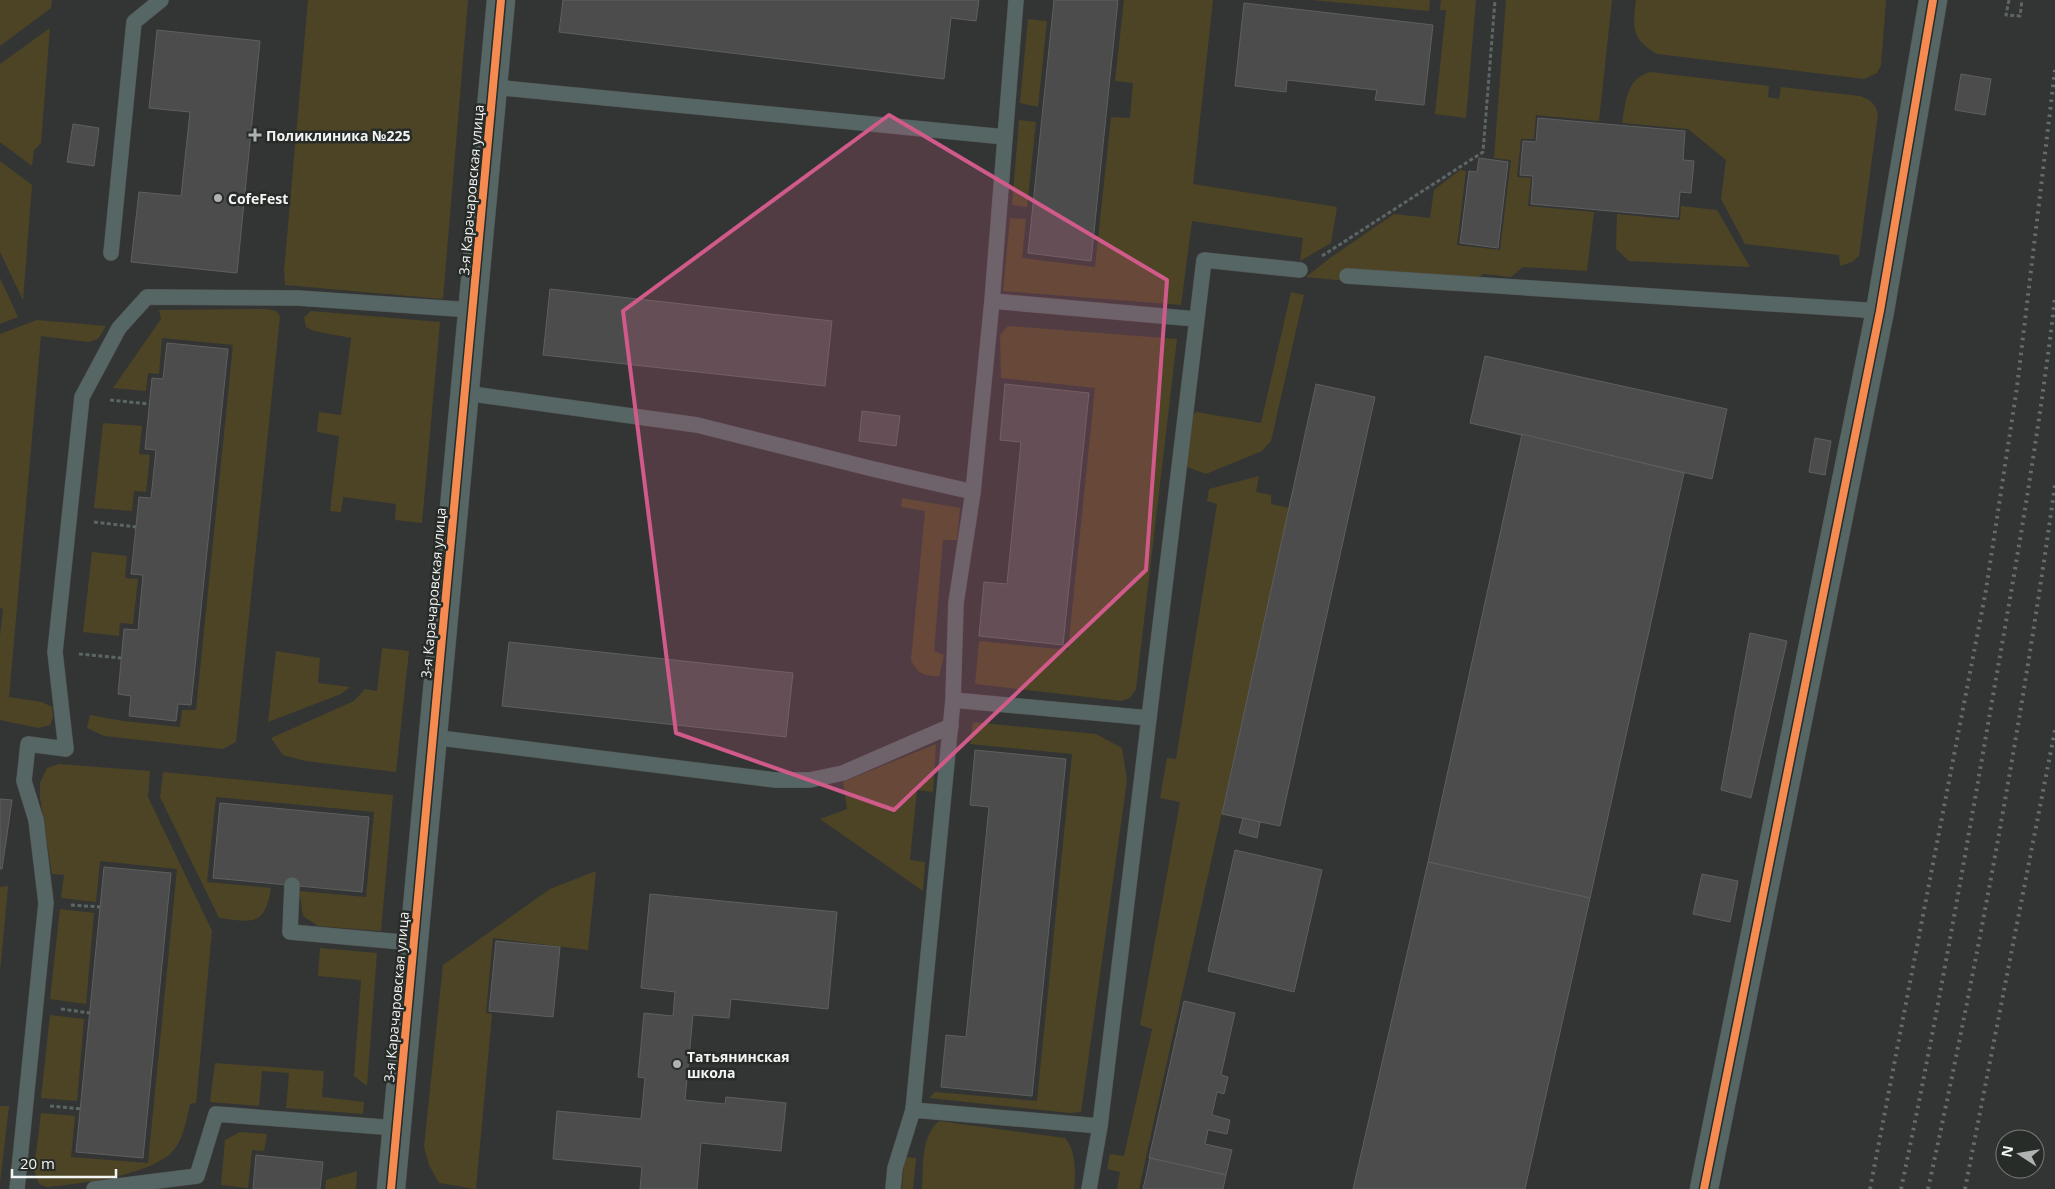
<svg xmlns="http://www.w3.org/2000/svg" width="2055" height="1189" viewBox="0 0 2055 1189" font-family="'Open Sans',sans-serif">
  <rect width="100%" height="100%" fill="#333534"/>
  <g fill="#4d4426">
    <path d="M 0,0 L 52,0 L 51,8 L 0,46 Z"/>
    <path d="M 308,0 L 468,0 L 443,299 L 285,285 L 284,271 Z"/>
    <path d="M 1124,0 L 1213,0 L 1193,184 L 1337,207 L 1331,243 L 1300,261 L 1303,238 L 1192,221 L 1181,305 L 1003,291 L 1010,218 L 1026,219 L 1022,258 L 1095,267 L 1111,117 L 1130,118 L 1133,83 L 1115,81 Z"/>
    <path d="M 1312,0 L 1430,0 L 1429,11 Z"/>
    <path d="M 1441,0 L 1476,0 L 1466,118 L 1435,114 L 1446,10 L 1440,10 Z"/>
    <path d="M 1506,0 L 1612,0 L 1599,121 L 1536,115 L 1534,139 L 1521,139 L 1517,177 L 1531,178 L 1528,206 L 1594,212 L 1587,271 L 1523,267 L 1511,277 L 1484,274 L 1450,291 L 1306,277 L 1330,258 L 1394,214 L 1430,218 L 1434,190 L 1460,170 L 1466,171 L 1457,245 L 1500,250 L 1511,160 L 1494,158 Z"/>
    <path d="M 1636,0 L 1886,0 L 1881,65 L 1877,73 L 1864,79 L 1657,54 C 1632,40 1632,28 1636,0 Z"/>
    <path d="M 1028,19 L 1047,21 L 1038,107 L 1020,103 Z"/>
    <path d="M 50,28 L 41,143 L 34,150 L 32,166 L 0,142 L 0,64 Z"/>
    <path d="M 1650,72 L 1769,86 L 1768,97 L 1779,99 L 1781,87 L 1860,96 C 1871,100 1875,103 1878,114 L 1859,256 L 1852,262 L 1840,266 L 1839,255 L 1745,244 L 1721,199 L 1726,160 L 1688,129 L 1622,123 C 1626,101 1626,79 1650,72 Z"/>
    <path d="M 1019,120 L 1036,122 L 1027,207 L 1012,205 Z"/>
    <path d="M 0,161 L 32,185 L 23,300 L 0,252 Z"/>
    <path d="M 1681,206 L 1717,210 L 1750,267 L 1629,261 L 1616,249 L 1617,214 L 1680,220 Z"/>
    <path d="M 0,278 L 18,317 L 0,324 Z"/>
    <path d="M 1291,292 L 1304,295 L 1271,441 L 1262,451 L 1206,474 L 1187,467 L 1190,419 L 1196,412 L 1261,423 Z"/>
    <path d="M 267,309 L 276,311 L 280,316 L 236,742 L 223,749 L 104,736 L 87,728 L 90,715 L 123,721 L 180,727 L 182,710 L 196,710 L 233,345 L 162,338 L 159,374 L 148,373 L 146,391 L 113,388 L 161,319 L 159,310 Z"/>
    <path d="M 311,311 L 440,322 L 422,523 L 395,520 L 396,504 L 343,497 L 341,512 L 330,511 L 339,436 L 317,432 L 319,412 L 341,415 L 351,338 L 314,331 L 306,327 L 304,317 Z"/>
    <path d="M 37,320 L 106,326 L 98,339 L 88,342 L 41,336 L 9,697 L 42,702 L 52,707 L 53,717 L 50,725 L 38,728 L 0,720 L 0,636 L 3,609 L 0,608 L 0,334 Z"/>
    <path d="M 1008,326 L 1177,339 L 1136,689 L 1130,698 L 1121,701 L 975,684 L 979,641 L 1068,650 L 1095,388 L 1001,378 L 1000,335 Z"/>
    <path d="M 103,423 L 142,426 L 139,454 L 150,455 L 146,492 L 134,491 L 132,511 L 94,508 Z"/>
    <path d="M 1259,476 L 1256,492 L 1271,495 L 1271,504 L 1289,508 L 1139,1189 L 1117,1189 L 1120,1172 L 1107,1169 L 1110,1154 L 1124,1156 L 1152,1029 L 1140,1025 L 1180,802 L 1160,798 L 1167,758 L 1176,759 L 1217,504 L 1207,501 L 1209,489 Z"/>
    <path d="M 902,498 L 960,508 L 957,540 L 943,540 L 934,651 L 944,655 L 939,676 C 924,676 918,674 911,660 L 925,511 L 901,507 Z"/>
    <path d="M 92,552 L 127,556 L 125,578 L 138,579 L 133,624 L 120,623 L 119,636 L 83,632 Z"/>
    <path d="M 382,648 L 409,651 L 396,772 L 305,761 L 283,755 L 271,738 L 354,701 L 365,689 L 377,691 Z"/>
    <path d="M 276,651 L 320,658 L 318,683 L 350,687 L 341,694 L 268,722 Z"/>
    <path d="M 973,722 L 1096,734 L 1122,748 L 1127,780 L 1081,1112 L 1070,1113 L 929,1098 L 935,1092 L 1037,1101 L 1072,754 L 970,744 Z"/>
    <path d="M 936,744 L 933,792 L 917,790 L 910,860 L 925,862 L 923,891 L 820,819 L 847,809 L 843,782 Z"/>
    <path d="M 59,764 L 150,771 L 148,797 L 212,931 L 196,1103 L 190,1104 C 187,1118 184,1135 176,1147 C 158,1175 78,1184 47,1187 L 39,1184 L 34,1170 L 41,1113 L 75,1116 L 71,1157 L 148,1163 L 177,869 L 100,861 L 96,902 L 61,898 L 64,875 L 52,874 L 40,798 L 40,783 L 47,768 Z"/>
    <path d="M 163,772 L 393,795 L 381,931 L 318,926 L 303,916 L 299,891 L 366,897 L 374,812 L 216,797 L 207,882 L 271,888 C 265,927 252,922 219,918 L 160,797 Z"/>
    <path d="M 596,871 L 588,950 L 493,938 L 486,1013 L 492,1014 L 476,1189 L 439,1183 L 429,1165 L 424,1147 L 443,965 L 550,889 Z"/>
    <path d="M 8,886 L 0,972 L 0,887 Z"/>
    <path d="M 60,909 L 94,913 L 86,1004 L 50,999 Z"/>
    <path d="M 320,948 L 377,953 L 367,1086 L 354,1076 L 361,980 L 318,976 Z"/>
    <path d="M 50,1015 L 84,1019 L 77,1101 L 41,1098 Z"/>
    <path d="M 215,1063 L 324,1071 L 322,1097 L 364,1102 L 363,1114 L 286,1108 L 289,1073 L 262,1071 L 259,1106 L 210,1102 Z"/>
    <path d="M 0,1106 L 9,1106 L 0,1183 Z"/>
    <path d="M 939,1121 L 1065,1138 C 1076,1151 1076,1173 1074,1189 L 922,1189 C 924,1165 920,1138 939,1121 Z"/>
    <path d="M 240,1132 L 267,1134 L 264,1151 L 252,1150 L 248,1188 L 221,1185 L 225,1140 Z"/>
    <path d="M 904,1157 L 916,1158 L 913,1189 L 902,1189 Z"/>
    <path d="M 357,1171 L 356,1189 L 325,1189 L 326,1180 Z"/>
  </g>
  <g fill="#4b4c4b" stroke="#5e5f5e">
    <path d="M 563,0 L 979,0 L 976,21 L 951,18 L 944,79 L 559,32 Z"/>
    <path d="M 1054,0 L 1118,0 L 1091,261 L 1028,253 Z"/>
    <path d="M 1244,3 L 1433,25 L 1424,105 L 1375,100 L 1377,90 L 1287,80 L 1286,92 L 1235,86 Z"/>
    <path d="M 157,30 L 260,41 L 237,273 L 131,262 L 139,192 L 181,196 L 190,112 L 149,108 Z"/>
    <path d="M 1961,74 L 1991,79 L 1985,115 L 1955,110 Z"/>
    <path d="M 1538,118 L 1685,131 L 1683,160 L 1694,161 L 1691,193 L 1680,192 L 1678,217 L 1531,204 L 1533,176 L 1520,175 L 1523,141 L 1536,142 Z"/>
    <path d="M 73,124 L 99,128 L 94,166 L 67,162 Z"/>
    <path d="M 1479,158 L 1508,162 L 1498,248 L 1460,243 L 1469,171 L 1477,172 Z"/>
    <path d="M 550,289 L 832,321 L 825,386 L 543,355 Z"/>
    <path d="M 167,343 L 228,349 L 191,705 L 178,704 L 176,721 L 129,716 L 131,696 L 118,694 L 124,629 L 138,630 L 143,575 L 131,574 L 139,497 L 151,498 L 156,450 L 145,449 L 152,378 L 163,379 Z"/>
    <path d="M 1485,356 L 1727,409 L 1712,479 L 1470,423 Z"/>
    <path d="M 1005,384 L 1089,393 L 1063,645 L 979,636 L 984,582 L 1007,584 L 1021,442 L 1000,440 Z"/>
    <path d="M 1316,384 L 1375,397 L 1280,826 L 1222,814 Z"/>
    <path d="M 862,411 L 900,416 L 896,446 L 859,441 Z"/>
    <path d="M 1522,434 L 1684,473 L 1590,898 L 1428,862 Z"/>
    <path d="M 1815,438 L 1831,441 L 1825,475 L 1809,472 Z"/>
    <path d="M 1750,633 L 1787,641 L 1751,798 L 1721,790 Z"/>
    <path d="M 509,642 L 793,673 L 786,737 L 502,706 Z"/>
    <path d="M 975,750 L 1066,759 L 1032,1096 L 941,1087 L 946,1035 L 966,1037 L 989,807 L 970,805 Z"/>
    <path d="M 0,799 L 12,800 L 2,869 L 0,869 Z"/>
    <path d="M 220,803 L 369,817 L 362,892 L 213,878 Z"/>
    <path d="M 1243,818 L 1260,822 L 1257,838 L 1239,833 Z"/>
    <path d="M 1235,850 L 1322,870 L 1294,992 L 1208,971 Z"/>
    <path d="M 1428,862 L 1590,898 L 1525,1189 L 1353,1189 Z"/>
    <path d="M 104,867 L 171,873 L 143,1158 L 76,1152 Z"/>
    <path d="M 1702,874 L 1738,881 L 1730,922 L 1693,914 Z"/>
    <path d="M 650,894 L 837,912 L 828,1009 L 731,999 L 729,1018 L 693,1015 L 685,1100 L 725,1104 L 726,1097 L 786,1103 L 781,1151 L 701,1143 L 697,1189 L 640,1189 L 642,1167 L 553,1159 L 557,1111 L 641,1119 L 645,1078 L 638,1077 L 644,1013 L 673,1016 L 675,992 L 641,988 Z"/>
    <path d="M 496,941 L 560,947 L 553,1017 L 489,1011 Z"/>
    <path d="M 1184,1001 L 1235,1013 L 1221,1075 L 1228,1077 L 1224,1094 L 1217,1092 L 1212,1115 L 1230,1120 L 1227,1134 L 1208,1130 L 1205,1144 L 1232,1150 L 1226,1175 L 1149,1158 Z"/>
    <path d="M 256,1155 L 323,1162 L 320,1189 L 253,1189 Z"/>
    <path d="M 1150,1158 L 1226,1175 L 1223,1189 L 1143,1189 Z"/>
  </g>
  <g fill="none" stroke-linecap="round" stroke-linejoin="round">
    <g stroke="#525453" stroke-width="16">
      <g id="service">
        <path d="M 493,87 L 1005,137"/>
        <path d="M 111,253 L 134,22 L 161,0"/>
        <path d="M 1347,276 L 1880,311"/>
        <path d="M 992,301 L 1196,319"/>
        <path d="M 465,393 L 697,425 L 873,469 L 973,492"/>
        <path d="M 953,700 L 1149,718"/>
        <path d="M 432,737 L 775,780 L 810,780 L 843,773 L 951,726"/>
        <path d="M 292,885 L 290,932 L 413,943"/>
        <path d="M 913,1110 L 1100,1126 L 1204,260 L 1300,270"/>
        <path d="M 17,1189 L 46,903 L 36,820 L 24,781 L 28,744 L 66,749 L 55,652 L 82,397 L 119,328 L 147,297 L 298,298 L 472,310"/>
        <path d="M 94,1189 L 197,1176 L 216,1114 L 396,1128"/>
        <path d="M 893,1189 L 895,1168 L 913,1110 L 953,700 L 956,603 L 973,492 L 992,301 L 1016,0"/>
        <path d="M 1089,1189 L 1100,1126"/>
      </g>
    </g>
    <g stroke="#525453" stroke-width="29">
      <g id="minor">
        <path d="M 391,1189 L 501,0"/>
        <path d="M 1704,1189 L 1880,311 L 1933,0"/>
      </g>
    </g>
    <g stroke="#5b6665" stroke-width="3" stroke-dasharray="4 2.5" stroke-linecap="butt">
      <path d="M 2009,0 L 2006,15 L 2020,16 L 2022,0"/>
      <path d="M 1322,256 L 1483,152 L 1495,0"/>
      <path d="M 110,400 L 149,404"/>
      <path d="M 94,522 L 136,527"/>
      <path d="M 79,654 L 121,658"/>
      <path d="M 71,905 L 100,907"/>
      <path d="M 61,1009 L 90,1013"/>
      <path d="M 50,1106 L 82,1109"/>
    </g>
    <use href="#service" stroke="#556664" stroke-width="15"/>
    <use href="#minor" stroke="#556664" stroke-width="28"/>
    <g stroke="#646d6c" stroke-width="4" stroke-dasharray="2.5 5" stroke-linecap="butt">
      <path d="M 1870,1189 L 1986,590 L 2017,387 L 2055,70"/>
      <path d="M 1901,1189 C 1935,1029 1963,868 1991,707 C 2015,571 2039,435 2055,298"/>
      <path d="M 1928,1189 C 1979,957 2022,720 2055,485"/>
      <path d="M 1965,1189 L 2055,730"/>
    </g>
    <g stroke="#282c29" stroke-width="11">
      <g id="cycleway">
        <path d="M 391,1189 L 501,0"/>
        <path d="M 1704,1189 L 1880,311 L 1933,0"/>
      </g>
    </g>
    <use href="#cycleway" stroke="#f68b52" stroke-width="8"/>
  </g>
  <path fill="#d05a89" fill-opacity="0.2" stroke="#d05a89" stroke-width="4" stroke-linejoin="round" d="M 889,115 L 1167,280 L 1146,570 L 894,810 L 676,733 L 623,311 Z"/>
  <g fill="#afb2b0" stroke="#282c29" stroke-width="2">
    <path d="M252.5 127.5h5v5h5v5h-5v5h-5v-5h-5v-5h5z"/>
    <circle cx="218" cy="198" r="5"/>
    <circle cx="677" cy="1064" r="5"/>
  </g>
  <g text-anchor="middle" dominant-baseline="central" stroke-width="5" stroke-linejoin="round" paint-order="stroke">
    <g font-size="14" font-weight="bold" fill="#f2f5f3" stroke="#282c29" text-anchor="start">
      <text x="266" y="135">Поликлиника №225</text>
      <text x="228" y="198">CofeFest</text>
      <text x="687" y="1056">Татьянинская<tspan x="687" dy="16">школа</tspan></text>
    </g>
    <g font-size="14" fill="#f2f5f3" stroke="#282c29">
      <text transform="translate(471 190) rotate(-85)">3-я Карачаровская улица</text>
      <text transform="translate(433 593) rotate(-85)">3-я Карачаровская улица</text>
      <text transform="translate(396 997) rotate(-85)">3-я Карачаровская улица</text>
    </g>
  </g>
  <g transform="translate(2020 1154) rotate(282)"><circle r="24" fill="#282c29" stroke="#797c7a"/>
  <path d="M0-4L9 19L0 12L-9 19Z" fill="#afb2b0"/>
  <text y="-8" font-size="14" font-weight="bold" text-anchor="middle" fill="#f2f5f3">N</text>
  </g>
  <path d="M12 1169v8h104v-8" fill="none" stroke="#f2f5f3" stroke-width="2.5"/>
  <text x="20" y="1169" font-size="15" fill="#f2f5f3" stroke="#282c29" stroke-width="4" paint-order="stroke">20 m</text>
</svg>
